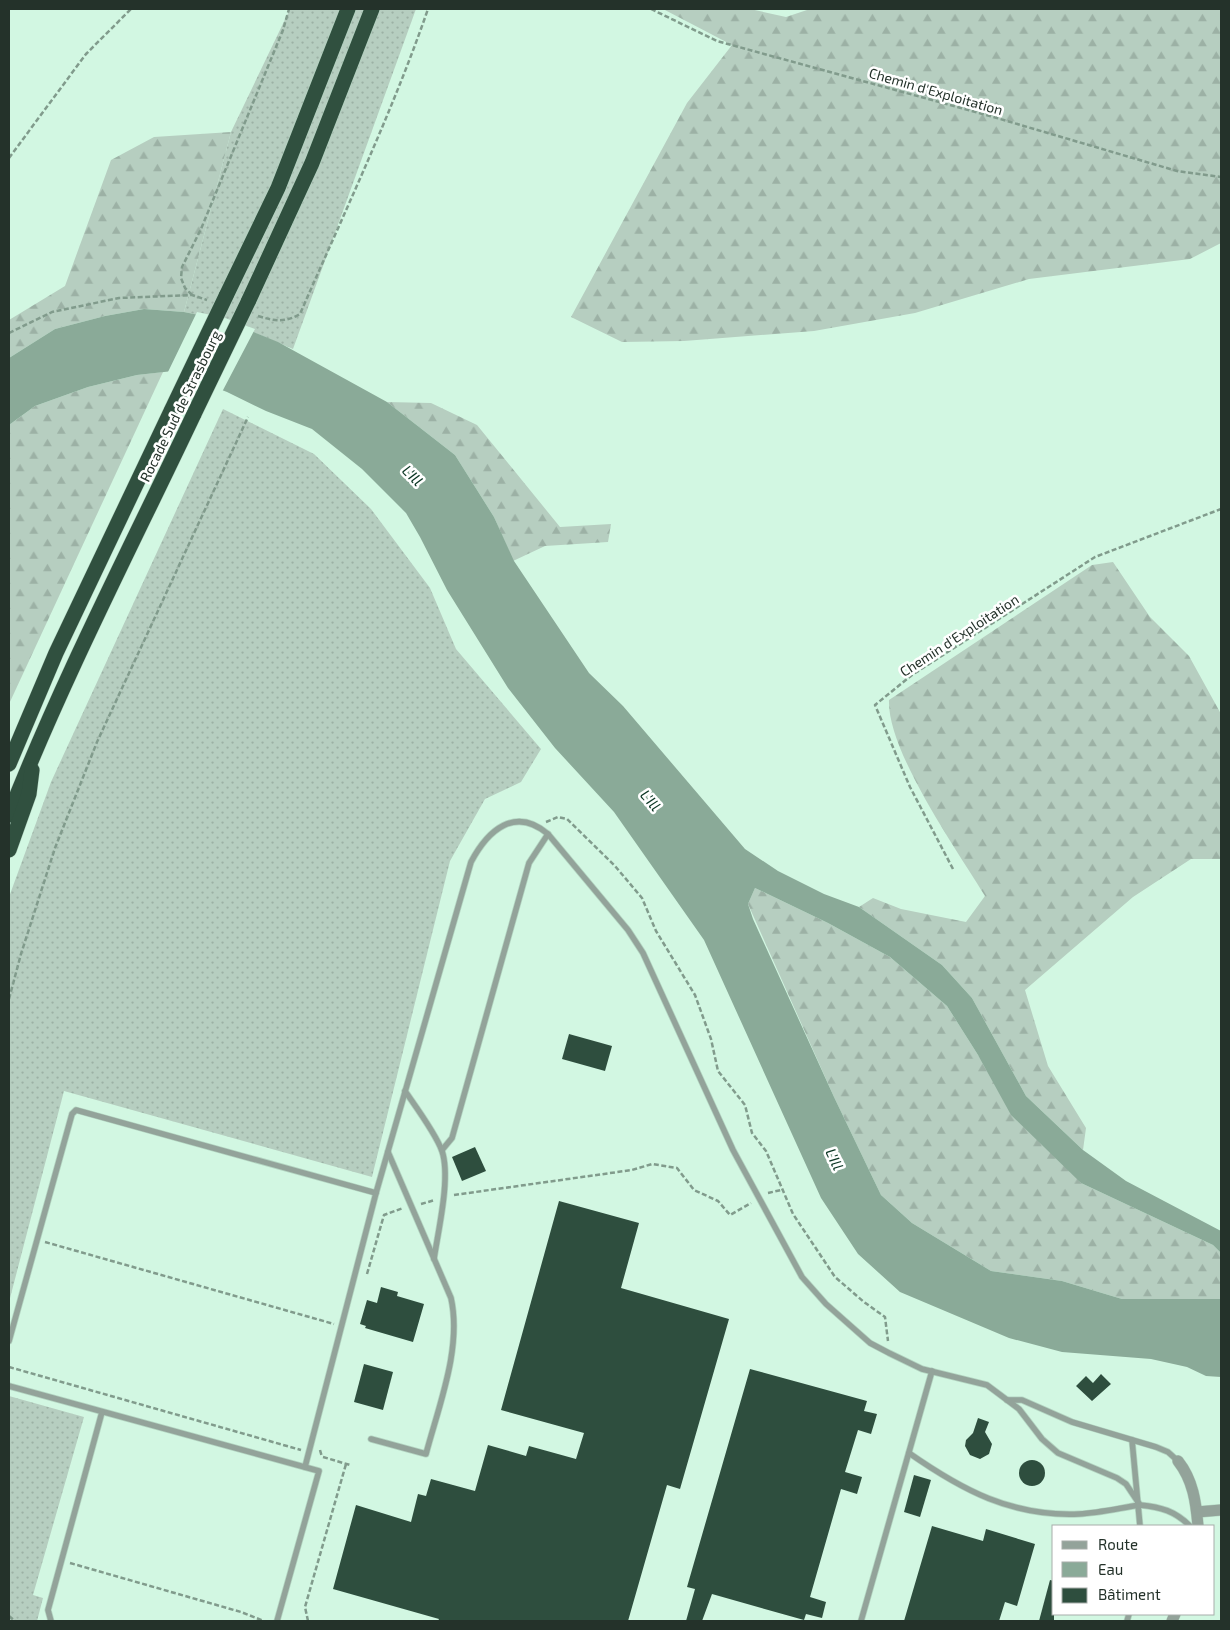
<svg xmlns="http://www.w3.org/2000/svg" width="1230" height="1630" viewBox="0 0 1230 1630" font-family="'Exo 2',sans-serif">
  <defs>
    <pattern id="grass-dots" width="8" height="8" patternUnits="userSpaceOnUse" patternTransform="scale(1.25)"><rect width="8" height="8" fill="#b6cec0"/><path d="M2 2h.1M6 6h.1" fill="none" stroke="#9cb1a5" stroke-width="1.8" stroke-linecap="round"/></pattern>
    <pattern id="forest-firs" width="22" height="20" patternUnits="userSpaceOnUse" patternTransform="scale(1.25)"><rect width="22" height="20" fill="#b6cec0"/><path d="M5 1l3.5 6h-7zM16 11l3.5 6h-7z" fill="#9cb1a5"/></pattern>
  </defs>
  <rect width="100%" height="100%" fill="#d2f7e2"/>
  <g fill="url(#grass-dots)">
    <path d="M 290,9 L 416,9 L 293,349 L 224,320 L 184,312 L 231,132 Z"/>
    <path d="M 223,409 L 314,454 L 371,509 L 430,588 L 456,649 L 541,749 L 521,782 L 485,799 L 450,861 L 372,1177 L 64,1091 L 9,1302 L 9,897 L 51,782 Z"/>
    <path d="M 9,1396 L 84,1417 L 33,1595 L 43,1598 L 37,1621 L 9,1621 Z"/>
  </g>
  <g fill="url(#forest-firs)">
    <path d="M 663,9 L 750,9 L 786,17 L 810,9 L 1221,9 L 1221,243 L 1190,259 L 1029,279 L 915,313 L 814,331 L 684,341 L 622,342 L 571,317 L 687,103 L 732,45 Z"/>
    <path d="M 231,132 L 184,312 L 144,309 L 105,316 L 55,329 L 9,358 L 9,320 L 65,286 L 111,160 L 154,137 Z"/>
    <path d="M 163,372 L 9,704 L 9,425 L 35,406 L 88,387 L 137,375 Z"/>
    <path d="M 387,402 L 431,403 L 477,425 L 560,527 L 611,524 L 608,542 L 545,546 L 513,561 L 494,517 L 455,455 Z"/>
    <path d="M 1113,562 L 1150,617 L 1189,656 L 1221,714 L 1221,859 L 1191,859 L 1133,897 L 1025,990 L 1048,1066 L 1086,1128 L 1083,1150 L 1026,1096 L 972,998 L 942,965 L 859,907 L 873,898 L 901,909 L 966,922 L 985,896 C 957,850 887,751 889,700 L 1092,565 Z"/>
    <path d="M 755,888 L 828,923 L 890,957 L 947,1006 L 978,1055 L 1081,1183 L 1213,1245 L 1221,1253 L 1221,1299 L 1122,1299 L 1062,1281 L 991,1271 L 912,1223 L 881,1195 L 834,1097 L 748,904 Z"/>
  </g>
  <path fill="#8aaa98" d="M 144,309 L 184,312 L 224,320 L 278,342 L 387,402 L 455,455 L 494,517 L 514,561 L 589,673 L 623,706 L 745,849 L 778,871 L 824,894 L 859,907 L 942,965 L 972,998 L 1026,1096 L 1083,1150 L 1126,1181 L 1221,1231 L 1221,1253 L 1213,1245 L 1081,1183 L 1011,1115 L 978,1055 L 947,1006 L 890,957 L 828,923 L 755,888 L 748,904 L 753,919 L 834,1097 L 881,1195 L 912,1223 L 991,1271 L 1062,1281 L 1122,1299 L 1221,1299 L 1221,1377 L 1206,1376 L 1187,1367 L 1151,1359 L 1062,1352 L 1009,1338 L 900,1292 L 858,1254 L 821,1198 L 704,940 L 614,812 L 555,748 L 508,688 L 447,590 L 420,537 L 406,513 L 362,469 L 312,429 L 266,411 L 227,392 L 173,371 L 137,375 L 88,387 L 35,406 L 9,425 L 9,358 L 55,329 L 105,316 Z"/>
  <path fill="#d2f7e2" d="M 197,312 L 225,318 L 255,329 L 222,392 L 173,374 L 167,374 Z"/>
  <g fill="#2e4e3e">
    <path d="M 569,1034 L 612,1046 L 605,1071 L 562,1059 Z"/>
    <path d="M 475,1147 L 486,1171 L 462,1181 L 452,1157 Z"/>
    <path d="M 559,1201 L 639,1223 L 621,1288 L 729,1319 L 680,1489 L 667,1485 L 628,1621 L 438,1621 L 439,1619 L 333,1589 L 356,1505 L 411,1522 L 418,1494 L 426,1496 L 431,1479 L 475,1491 L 488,1445 L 526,1456 L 529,1446 L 576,1459 L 584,1433 L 501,1410 Z"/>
    <path d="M 381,1287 L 398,1292 L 397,1296 L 424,1304 L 413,1342 L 365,1328 L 366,1326 L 360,1324 L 367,1300 L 377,1303 Z"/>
    <path d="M 364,1364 L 393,1372 L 383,1410 L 354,1402 Z"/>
    <path d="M 750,1369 L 867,1401 L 864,1411 L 877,1414 L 871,1434 L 858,1430 L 845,1472 L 862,1477 L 857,1494 L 841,1489 L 810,1597 L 826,1602 L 822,1618 L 806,1614 L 804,1620 L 712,1594 L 702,1621 L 686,1621 L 695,1589 L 687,1587 Z"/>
    <path d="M 1101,1374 L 1111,1384 L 1092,1401 L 1076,1386 L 1086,1376 L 1093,1383 Z"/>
    <path d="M 978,1418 L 989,1422 L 985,1432 L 992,1444 L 989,1454 L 980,1459 L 970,1455 L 965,1446 L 966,1440 L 973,1433 Z"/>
    <circle cx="1032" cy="1473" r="13"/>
    <path d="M 914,1475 L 931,1480 L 920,1517 L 904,1512 Z"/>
    <path d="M 932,1526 L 983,1541 L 986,1529 L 1035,1544 L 1017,1606 L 1005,1602 L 999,1621 L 904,1621 Z"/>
    <path d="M 1050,1580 L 1054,1581 L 1054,1621 L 1039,1621 Z"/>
  </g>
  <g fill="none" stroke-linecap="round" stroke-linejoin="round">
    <g stroke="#b3d4c1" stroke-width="7">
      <g id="lane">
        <path d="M 405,1091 C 416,1107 436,1134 442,1151 C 451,1178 438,1231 434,1259"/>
        <path d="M 442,1150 L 452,1138 L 529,863 L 548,834"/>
        <path d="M 9,1341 L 72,1114 L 76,1110 L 376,1193"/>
        <path d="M 9,1386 L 319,1471 L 277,1621"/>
        <path d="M 1007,1400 L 1022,1400 L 1072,1422 L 1156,1447 L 1168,1452 L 1178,1461"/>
        <path d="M 371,1439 L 426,1454 C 439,1405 462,1348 451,1298 L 388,1152"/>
        <path d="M 1132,1440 L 1140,1526"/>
        <path d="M 909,1453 C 962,1490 1012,1517 1079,1514 C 1099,1513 1120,1508 1140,1505"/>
        <path d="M 305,1467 L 376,1193 L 471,862 C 488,830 515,806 548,834 L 628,930 L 643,953 L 733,1150 L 802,1277 L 826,1304 L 870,1343 L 889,1353 L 922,1369 L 987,1385 L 1019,1409 L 1042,1439 L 1058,1453 L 1117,1478 L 1126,1484 L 1140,1505 C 1161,1507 1175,1511 1190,1526"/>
        <path d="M 51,1621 L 48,1610 L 102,1412"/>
        <path d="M 861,1621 L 932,1371"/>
        <path d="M 1127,1621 L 1129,1614"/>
      </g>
    </g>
    <g stroke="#b3d4c1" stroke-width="12">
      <g id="street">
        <path d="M 1178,1461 C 1193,1480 1196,1502 1198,1526"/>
        <path d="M 1197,1512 L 1221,1510"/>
        <path d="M 1172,1621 L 1175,1614"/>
      </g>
    </g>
    <g stroke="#b3d4c1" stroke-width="16">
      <g id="highway">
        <path d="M 226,296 L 278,188 L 348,9"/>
        <path d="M 248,302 L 312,163 L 372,9"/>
        <path d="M 9,764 L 56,653 L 172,409"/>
        <path d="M 9,815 C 63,678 131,547 194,414"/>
        <path d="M 9,850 L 29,794 L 32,770"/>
      </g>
    </g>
    <g stroke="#819b8c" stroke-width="2.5" stroke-dasharray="5 2.5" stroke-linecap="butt">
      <path d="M 651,9 L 717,41 L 990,116 L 1177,171 L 1221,177"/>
      <path d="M 9,158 L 86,54 L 131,9"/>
      <path d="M 192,295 L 185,288 L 181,278 L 182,267 L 201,229 L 283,30 L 289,9"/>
      <path d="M 258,316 C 274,321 285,323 300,314 C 344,213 392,113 428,9"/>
      <path d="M 9,333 L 52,312 L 119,298 L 192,295 L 207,300"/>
      <path d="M 546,822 L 558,817 L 567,819 L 615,866 L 642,898 L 656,931 L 695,995 L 711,1039 L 718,1071 L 745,1105 L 752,1133 L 766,1151 L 793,1214 L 835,1277 L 864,1302 L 885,1317 L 888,1341"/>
      <path d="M 953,869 L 910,787 L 875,705 L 912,675 L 1095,557 L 1221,509"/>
      <path d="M 9,999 L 21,954 L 55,848 L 97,742 L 248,417"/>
      <path d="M 768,1193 L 781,1190"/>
      <path d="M 454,1195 L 632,1170 L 652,1164 L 677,1168 L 694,1190 L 718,1201 L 730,1215 L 751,1203"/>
      <path d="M 421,1204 L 435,1200"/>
      <path d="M 45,1242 L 334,1324"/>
      <path d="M 367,1274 L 384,1215 L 403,1208"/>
      <path d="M 9,1367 L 301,1450"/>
      <path d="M 320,1450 L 322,1457"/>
      <path d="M 323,1457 L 350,1465"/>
      <path d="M 70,1563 L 241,1612 L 264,1621"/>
      <path d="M 9,1616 L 15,1621"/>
      <path d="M 308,1621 L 305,1607 L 346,1464"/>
    </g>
    <use href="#lane" stroke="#93a39a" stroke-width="5.5"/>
    <use href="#street" stroke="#93a39a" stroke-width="11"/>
    <use href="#highway" stroke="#30503f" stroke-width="15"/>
    <g stroke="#b3d4c1" stroke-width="16" stroke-linecap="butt">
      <g id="highway-bridge">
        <path d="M 172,409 L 226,296"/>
        <path d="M 194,414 L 248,302"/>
      </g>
    </g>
    <use href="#highway-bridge" stroke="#30503f" stroke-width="15"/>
  </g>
  <g text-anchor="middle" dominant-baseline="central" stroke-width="5" stroke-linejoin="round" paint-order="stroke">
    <g font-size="14" fill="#24322a" stroke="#fff">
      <text transform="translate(936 91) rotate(16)">Chemin d'Exploitation</text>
      <text transform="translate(180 406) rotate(-64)">Rocade Sud de Strasbourg</text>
      <text transform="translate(959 635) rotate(-33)">Chemin d'Exploitation</text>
    </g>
    <g font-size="15" font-style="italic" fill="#093522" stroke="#fff">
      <text transform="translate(413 475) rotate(45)">L'Ill</text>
      <text transform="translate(651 800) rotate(49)">L'Ill</text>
      <text transform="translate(835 1159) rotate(65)">L'Ill</text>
    </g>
  </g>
  <rect width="1230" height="1630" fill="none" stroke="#24322a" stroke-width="20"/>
  <rect x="1052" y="1525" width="162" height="90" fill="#ffffff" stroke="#a7adaa"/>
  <rect x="1062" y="1541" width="25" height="8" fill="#93a39a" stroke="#a7adaa"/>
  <text x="1098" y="1550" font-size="15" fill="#24322a">Route</text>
  <rect x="1062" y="1562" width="25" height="15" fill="#8aaa98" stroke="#a7adaa"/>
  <text x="1098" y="1575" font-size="15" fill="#24322a">Eau</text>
  <rect x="1062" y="1588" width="25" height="15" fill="#2e4e3e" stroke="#a7adaa"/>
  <text x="1098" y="1600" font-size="15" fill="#24322a">Bâtiment</text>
</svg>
